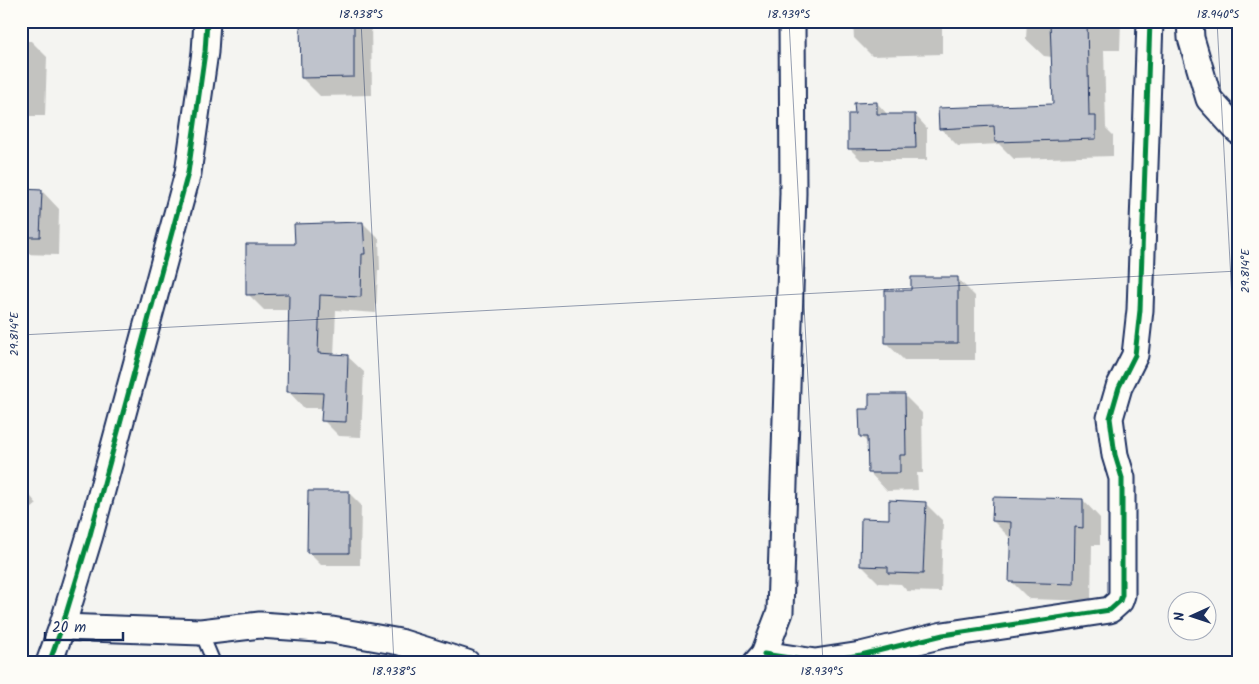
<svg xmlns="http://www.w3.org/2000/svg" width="1259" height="684" viewBox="0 0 1259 684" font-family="Kalam,sans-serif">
  <rect width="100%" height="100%" fill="#f4f4f1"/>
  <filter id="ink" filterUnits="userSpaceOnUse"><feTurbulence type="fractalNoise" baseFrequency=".02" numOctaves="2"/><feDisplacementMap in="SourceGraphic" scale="10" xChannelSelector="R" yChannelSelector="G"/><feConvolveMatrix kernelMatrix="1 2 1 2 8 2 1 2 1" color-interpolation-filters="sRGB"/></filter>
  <g filter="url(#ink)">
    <g fill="#0003">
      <path d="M 301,21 L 371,21 L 372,95 L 320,96 L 302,78 Z"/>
      <path d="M 853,21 L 942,21 L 942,54 L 872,56 L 854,38 Z"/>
      <path d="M 1027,21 L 1121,21 L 1120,50 L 1104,50 L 1106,128 L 1113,135 L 1113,156 L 1014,159 L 999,144 L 958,146 L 941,129 L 1054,105 L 1052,57 L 1044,56 L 1026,39 Z"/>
      <path d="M 21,41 L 31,41 L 47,57 L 45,116 L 26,116 L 24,155 L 21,154 Z"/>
      <path d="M 877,103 L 888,115 L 915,115 L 927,128 L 927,160 L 861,160 L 849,148 Z"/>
      <path d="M 21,190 L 42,191 L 59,209 L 58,255 L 21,254 Z"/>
      <path d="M 363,223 L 379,239 L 380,270 L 378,270 L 376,313 L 336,310 L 334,356 L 347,356 L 364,372 L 361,437 L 339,436 L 323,420 L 323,408 L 304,408 L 288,391 L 290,310 L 264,310 L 248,294 L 296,245 Z"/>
      <path d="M 957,278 L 975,296 L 975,360 L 904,360 L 886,343 L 912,292 Z"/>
      <path d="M 904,395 L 922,413 L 923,473 L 917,473 L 918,490 L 887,491 L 870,473 L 869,444 L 861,436 L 871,410 Z"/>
      <path d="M 21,485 L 37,504 L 21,517 Z"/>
      <path d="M 348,492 L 361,505 L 360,565 L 321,565 L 309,553 Z"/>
      <path d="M 1083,500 L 1100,518 L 1100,545 L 1092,545 L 1091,601 L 1029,599 L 1011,581 L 1011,539 L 993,521 Z"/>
      <path d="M 925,503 L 943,521 L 941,592 L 907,591 L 901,584 L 879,583 L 861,565 L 890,520 Z"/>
    </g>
    <g fill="#bfc3cc" stroke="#1b2f5e">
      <path d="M 300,21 L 354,21 L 354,77 L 301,78 Z"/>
      <path d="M 1050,21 L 1087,21 L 1089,116 L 1096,116 L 1096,139 L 995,142 L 994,126 L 939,129 L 938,108 L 1053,104 Z"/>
      <path d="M 877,102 L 877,114 L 915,114 L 916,148 L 848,149 L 848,114 L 855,114 L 854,103 Z"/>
      <path d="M 21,189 L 42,190 L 40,237 L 21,237 Z"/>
      <path d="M 363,222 L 365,254 L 362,254 L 361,297 L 320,295 L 318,353 L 348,355 L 346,422 L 321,421 L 323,393 L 287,392 L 289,294 L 246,295 L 246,244 L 295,244 L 294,224 Z"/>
      <path d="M 911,277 L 958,277 L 958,343 L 885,343 L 885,290 L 911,290 Z"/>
      <path d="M 869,394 L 905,394 L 906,455 L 900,455 L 900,473 L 868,473 L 867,437 L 860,437 L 859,409 L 869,409 Z"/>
      <path d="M 308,491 L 349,491 L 349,553 L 307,553 Z"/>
      <path d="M 993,497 L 1083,499 L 1083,528 L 1075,527 L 1074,584 L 1009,582 L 1011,522 L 992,521 Z"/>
      <path d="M 889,500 L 926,502 L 923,574 L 888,573 L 888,567 L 860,566 L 861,518 L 889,519 Z"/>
    </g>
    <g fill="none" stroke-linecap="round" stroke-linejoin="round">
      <g stroke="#1b2f5e" stroke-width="16">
        <path id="lane" d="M 201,632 L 214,663"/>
      </g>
      <g stroke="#1b2f5e" stroke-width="29">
        <g id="street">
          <path d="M 1190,21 L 1191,38 L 1209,99 L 1238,131"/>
          <path d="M 62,627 L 201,632 L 260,625 L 332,630 L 400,642 L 467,663"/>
          <path d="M 764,654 L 815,662 L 861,655 L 943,635 L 1110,610 L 1120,601 L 1122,595 L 1122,478 L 1115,455 L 1110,418 L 1119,387 L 1135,355 L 1140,310 L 1150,21"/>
          <path d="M 49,663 L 62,627 L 90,535 L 188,173 L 205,52 L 207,21"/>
          <path d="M 756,663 L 764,654 L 780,612 L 793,193 L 792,21"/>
        </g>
      </g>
      <use href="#lane" stroke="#fdfcf7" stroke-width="12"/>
      <use href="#street" stroke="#fdfcf7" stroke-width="25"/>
      <g stroke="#fdfcf7" stroke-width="8">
        <g id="cycleway">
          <path d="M 764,654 L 815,662 L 861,655 L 943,635 L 1110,610 L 1120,601 L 1122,595 L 1122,478 L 1115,455 L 1110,418 L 1119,387 L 1135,355 L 1140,310 L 1150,21"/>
          <path d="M 49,663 L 62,627 L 90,535 L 188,173 L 205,52 L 207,21"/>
        </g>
      </g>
      <use href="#cycleway" stroke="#00873e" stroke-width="5"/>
    </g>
  </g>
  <path fill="none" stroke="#1b2f5e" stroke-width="1" stroke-opacity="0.45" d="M 361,21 L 394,663M 789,21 L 823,663M 1217,21 L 1238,410M 21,335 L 1238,271"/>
  <rect width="1259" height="684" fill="none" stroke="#fdfcf7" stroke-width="55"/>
  <g transform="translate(1192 616) rotate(267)"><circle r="24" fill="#fdfcf7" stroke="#a3aaba"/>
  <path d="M0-4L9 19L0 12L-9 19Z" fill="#1b2f5e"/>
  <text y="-8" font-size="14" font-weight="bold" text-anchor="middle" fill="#1b2f5e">N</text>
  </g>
  <path d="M45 632v8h78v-8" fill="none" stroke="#1b2f5e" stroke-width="2.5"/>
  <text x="52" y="632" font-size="15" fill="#1b2f5e" stroke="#fdfcf7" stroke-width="4" paint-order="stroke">20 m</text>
  <rect x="28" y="28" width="1204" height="628" fill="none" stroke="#1b2f5e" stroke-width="2"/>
  <g font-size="12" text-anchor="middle" fill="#1b2f5e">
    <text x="361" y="18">18.938°S</text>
    <text x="789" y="18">18.939°S</text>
    <text x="1218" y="18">18.940°S</text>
    <text transform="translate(1245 271) rotate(-90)" y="4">29.814°E</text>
    <text transform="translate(14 334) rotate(-90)" y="4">29.814°E</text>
    <text x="394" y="675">18.938°S</text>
    <text x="822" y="675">18.939°S</text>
  </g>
</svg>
